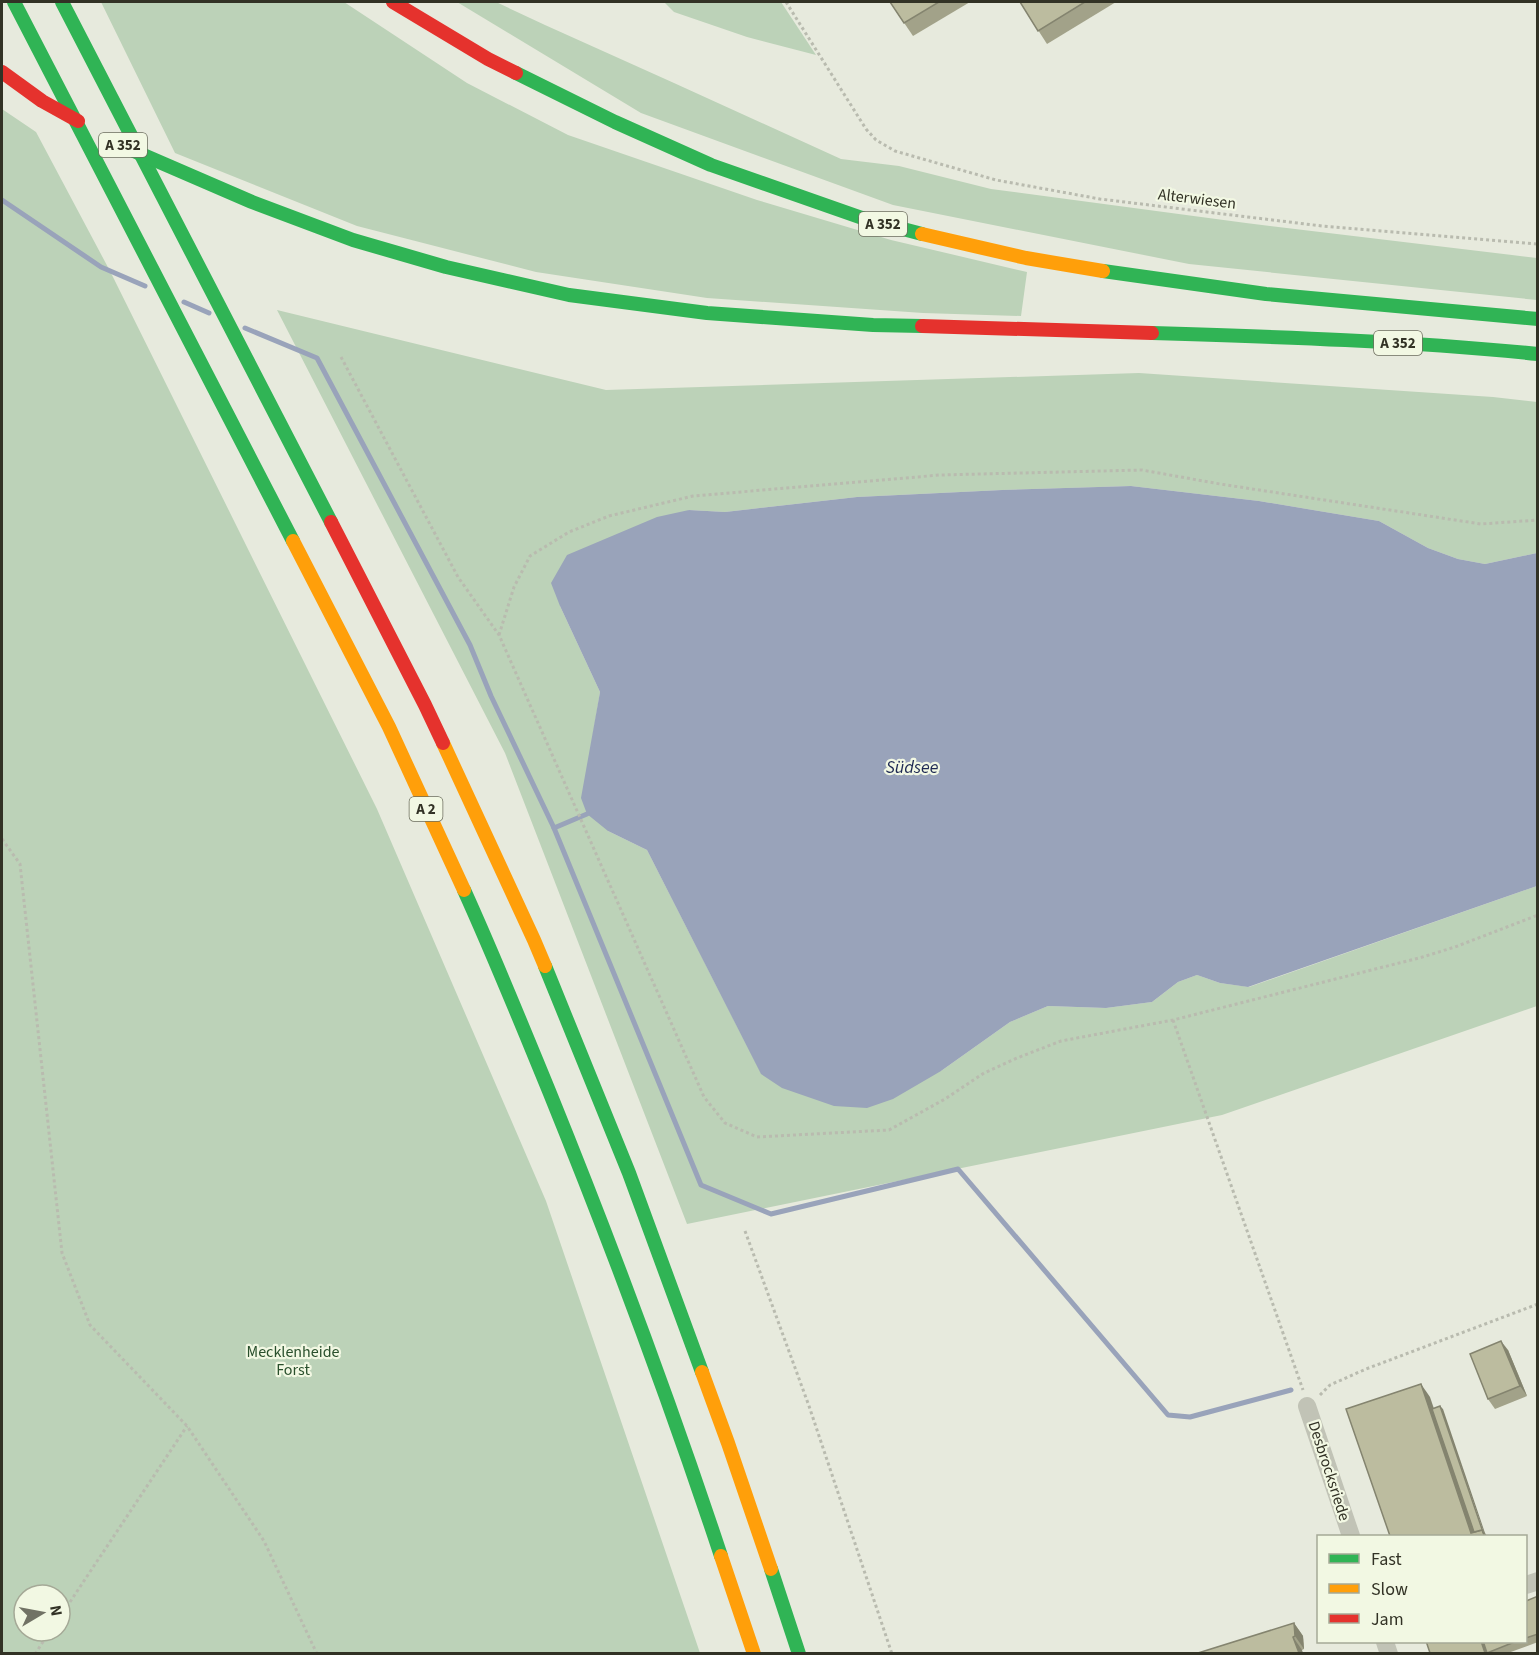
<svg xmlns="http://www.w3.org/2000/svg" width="1539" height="1655" viewBox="0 0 1539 1655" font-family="'Source Sans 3',sans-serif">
  <rect width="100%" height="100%" fill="#e7eadd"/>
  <g fill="#bcd2b8" fill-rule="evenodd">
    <path d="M 101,2 L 344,2 L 467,83 L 568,135 L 757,200 L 891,240 L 1027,272 L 1021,316 L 923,313 L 707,298 L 536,272 L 357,226 L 175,153 Z"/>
    <path d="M 457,2 L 496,2 L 545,25 L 674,83 L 841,159 L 899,166 L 991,189 L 1246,223 L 1537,258 L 1537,300 L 1189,264 L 893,205 L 641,113 Z"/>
    <path d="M 664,2 L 781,2 L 816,55 L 747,37 L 674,12 Z"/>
    <path d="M 2,109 L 36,132 L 111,273 L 377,809 L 546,1201 L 700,1653 L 2,1653 ZM 24,1595 L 60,1595 L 60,1631 L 24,1631 Z"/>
    <path d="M 277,310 L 606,390 L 1139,373 L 1493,397 L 1537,402 L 1537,553 L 1485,564 L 1458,559 L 1428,548 L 1379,521 L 1259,501 L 1131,486 L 1002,490 L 857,497 L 725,512 L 689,510 L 560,606 L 600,692 L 592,741 L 608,831 L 647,850 L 761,1073 L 941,1071 L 1010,1022 L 1048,1006 L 1106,1008 L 1152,1002 L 1178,982 L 1197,975 L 1220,983 L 1249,987 L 1537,886 L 1537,1006 L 1222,1115 L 687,1224 L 505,753 Z"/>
  </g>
  <path fill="#99a3ba" d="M 1131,486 L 1259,501 L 1379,521 L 1428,548 L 1458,559 L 1485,564 L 1537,553 L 1537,886 L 1248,987 L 1220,983 L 1197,975 L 1178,982 L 1152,1002 L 1106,1008 L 1048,1006 L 1010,1022 L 941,1071 L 893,1099 L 867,1108 L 834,1106 L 782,1088 L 761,1074 L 647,850 L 608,831 L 587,814 L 581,798 L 600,692 L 560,606 L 551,583 L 567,555 L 657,517 L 689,510 L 725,512 L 857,497 L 1002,490 Z"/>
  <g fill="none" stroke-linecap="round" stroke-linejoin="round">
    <g stroke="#99a3ba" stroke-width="5">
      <path d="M 2,200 L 101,267 L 145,286"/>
      <path d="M 184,302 L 209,313"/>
      <path d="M 245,328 L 317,358 L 470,645 L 491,696 L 554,828 L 587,814"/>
      <path d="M 554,828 L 701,1185 L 771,1214 L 958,1169 L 1168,1415 L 1190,1417 L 1291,1390"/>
    </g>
    <g stroke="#b9bbaf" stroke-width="3" stroke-dasharray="3 3" stroke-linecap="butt">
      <path d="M 786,2 L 866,129 L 876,140 L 895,151 L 996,180 L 1100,199 L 1322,226 L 1538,244"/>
      <path d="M 341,357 L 458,577 L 499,635 L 704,1097 L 725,1123 L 757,1137 L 889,1130 L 945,1099 L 984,1073 L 1017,1058 L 1061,1041 L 1173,1020 L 1419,958 L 1455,947 L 1538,915"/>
      <path d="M 499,635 L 514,587 L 530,556 L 569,532 L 609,516 L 693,496 L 940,475 L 1142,470 L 1220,484 L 1481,524 L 1538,520"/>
      <path d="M 2,839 L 20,864 L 62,1253 L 90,1325 L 187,1426 L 264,1541 L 317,1654"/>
      <path d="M 1173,1020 L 1303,1390"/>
      <path d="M 745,1231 L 809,1406 L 892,1654"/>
      <path d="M 1320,1395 L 1330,1385 L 1366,1369 L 1538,1304"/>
      <path d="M 60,1617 L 187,1426"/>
      <path d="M 35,1654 L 50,1631"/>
    </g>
    <g stroke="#c1c3b6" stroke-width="18">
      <path d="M 1307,1406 L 1351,1536"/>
      <path d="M 1526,1585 L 1538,1581"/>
      <path d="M 1385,1642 L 1389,1654"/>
    </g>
    <g stroke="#30b455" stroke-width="14">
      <path d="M 14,2 L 293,541"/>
      <path d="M 62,2 L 331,522"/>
      <path d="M 516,73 L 615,122 L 711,165 L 865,219 L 922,234"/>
      <path d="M 134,151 L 252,202 L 353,240 L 446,267 L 569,295 L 707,313 L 873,325 L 922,326"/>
      <path d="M 1103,271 L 1266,294 L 1538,319"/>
      <path d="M 1152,333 C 1281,337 1410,341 1538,354"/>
      <path d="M 464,890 C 494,956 521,1023 549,1091 C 611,1244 669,1399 721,1556"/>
      <path d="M 545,966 L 629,1173 L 702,1372"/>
      <path d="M 771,1569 L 799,1654"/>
    </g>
    <g stroke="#ff9f0a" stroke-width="14">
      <path d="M 922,234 L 1026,258 L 1103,271"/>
      <path d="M 293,541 L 389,727 L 464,890"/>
      <path d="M 443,743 L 534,940 L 545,966"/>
      <path d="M 702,1372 L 728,1443 L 771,1569"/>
      <path d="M 721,1556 L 754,1654"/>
    </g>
    <g stroke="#e5322d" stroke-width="14">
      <path d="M 393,2 L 488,59 L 516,73"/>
      <path d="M 2,72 L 42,101 L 78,121"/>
      <path d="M 922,326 L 1152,333"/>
      <path d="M 331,522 L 425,705 L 443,743"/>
    </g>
  </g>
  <g fill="#a2a289">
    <path d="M 890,2 L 970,2 L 913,36 Z"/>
    <path d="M 1020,2 L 1116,2 L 1047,44 Z"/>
    <path d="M 1508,1350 L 1527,1396 L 1495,1409 L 1488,1399 Z"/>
    <path d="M 1538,1596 L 1538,1642 L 1508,1653 L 1430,1653 L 1426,1641 L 1526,1641 L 1526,1601 Z"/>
    <path d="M 1294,1623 L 1303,1636 L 1304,1649 L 1302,1650 L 1198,1653 Z"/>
  </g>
  <g fill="#84846f">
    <path d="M 1501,1341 L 1508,1350 L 1527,1396 L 1520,1386 Z"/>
    <path d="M 1421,1384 L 1430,1397 L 1477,1536 L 1471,1533 Z"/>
    <path d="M 1440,1406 L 1443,1409 L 1485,1533 L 1487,1536 L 1485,1536 Z"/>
    <path d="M 1294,1623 L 1303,1636 L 1304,1649 L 1295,1636 Z"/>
    <path d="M 1293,1637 L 1302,1650 L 1303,1653 L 1299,1653 Z"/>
    <path d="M 1481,1641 L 1486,1641 L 1488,1653 L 1485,1653 Z"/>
  </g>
  <g fill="#bcbc9f" stroke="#84846f" stroke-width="1.5">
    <path d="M 890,2 L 939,2 L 904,23 Z"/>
    <path d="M 1020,2 L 1085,2 L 1038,31 Z"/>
    <path d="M 1501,1341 L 1520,1386 L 1488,1399 L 1470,1354 Z"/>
    <path d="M 1421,1384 L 1471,1533 L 1482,1530 L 1485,1536 L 1390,1536 L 1346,1409 Z"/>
    <path d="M 1440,1406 L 1484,1535 L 1482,1530 L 1474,1532 L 1432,1409 Z"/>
    <path d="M 1538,1596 L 1538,1634 L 1526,1638 L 1526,1601 Z"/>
    <path d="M 1294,1623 L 1295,1636 L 1293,1637 L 1299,1653 L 1198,1653 Z"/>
    <path d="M 1426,1641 L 1481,1641 L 1485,1653 L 1430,1653 Z"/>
    <path d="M 1483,1641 L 1517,1641 L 1487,1653 Z"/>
  </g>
  <g text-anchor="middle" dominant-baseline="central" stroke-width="4.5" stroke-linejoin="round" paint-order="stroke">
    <g fill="#f2f8e3" stroke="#6c6d5e" stroke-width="1.5">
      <rect x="99" y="133" width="48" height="24" rx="4.5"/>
      <rect x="859" y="212" width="48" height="24" rx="4.5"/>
      <rect x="1374" y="331" width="48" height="24" rx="4.5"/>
      <rect x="409.5" y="797" width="33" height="24" rx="4.5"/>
    </g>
    <g font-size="15" font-weight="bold" fill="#323225">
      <text x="123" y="145">A 352</text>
      <text x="883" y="224">A 352</text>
      <text x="1398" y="343">A 352</text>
      <text x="426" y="809">A 2</text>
    </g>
    <g font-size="16" fill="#323225" stroke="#f2f8e3">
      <text transform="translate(1197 199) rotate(7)">Alterwiesen</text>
      <text transform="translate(1329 1471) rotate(72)">Desbrocksriede</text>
    </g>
    <g font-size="16" fill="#2a502d" stroke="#f2f8e3">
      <text x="293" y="1352">Mecklenheide<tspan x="293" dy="18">Forst</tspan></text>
    </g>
    <g font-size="18" font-style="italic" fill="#1d2852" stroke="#f2f8e3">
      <text x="912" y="767">Südsee</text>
    </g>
  </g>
  <rect width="1539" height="1655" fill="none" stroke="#323225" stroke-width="6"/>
  <rect x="1317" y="1535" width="210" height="108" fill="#f2f8e3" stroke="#a5a997" stroke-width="1.5"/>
  <rect x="1329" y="1554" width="30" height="9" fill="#30b455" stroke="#a5a997" stroke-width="1.5"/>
  <text x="1371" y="1565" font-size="18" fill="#323225">Fast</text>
  <rect x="1329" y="1584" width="30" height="9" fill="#ff9f0a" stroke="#a5a997" stroke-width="1.5"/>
  <text x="1371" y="1595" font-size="18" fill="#323225">Slow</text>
  <rect x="1329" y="1614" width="30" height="9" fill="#e5322d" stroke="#a5a997" stroke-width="1.5"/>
  <text x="1371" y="1625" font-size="18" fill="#323225">Jam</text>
  <g transform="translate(42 1613) rotate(80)"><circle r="28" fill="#f2f8e3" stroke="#a5a997" stroke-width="1.5"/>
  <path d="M0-4.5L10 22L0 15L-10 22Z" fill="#717265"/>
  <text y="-9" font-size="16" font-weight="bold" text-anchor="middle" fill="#323225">N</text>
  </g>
</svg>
